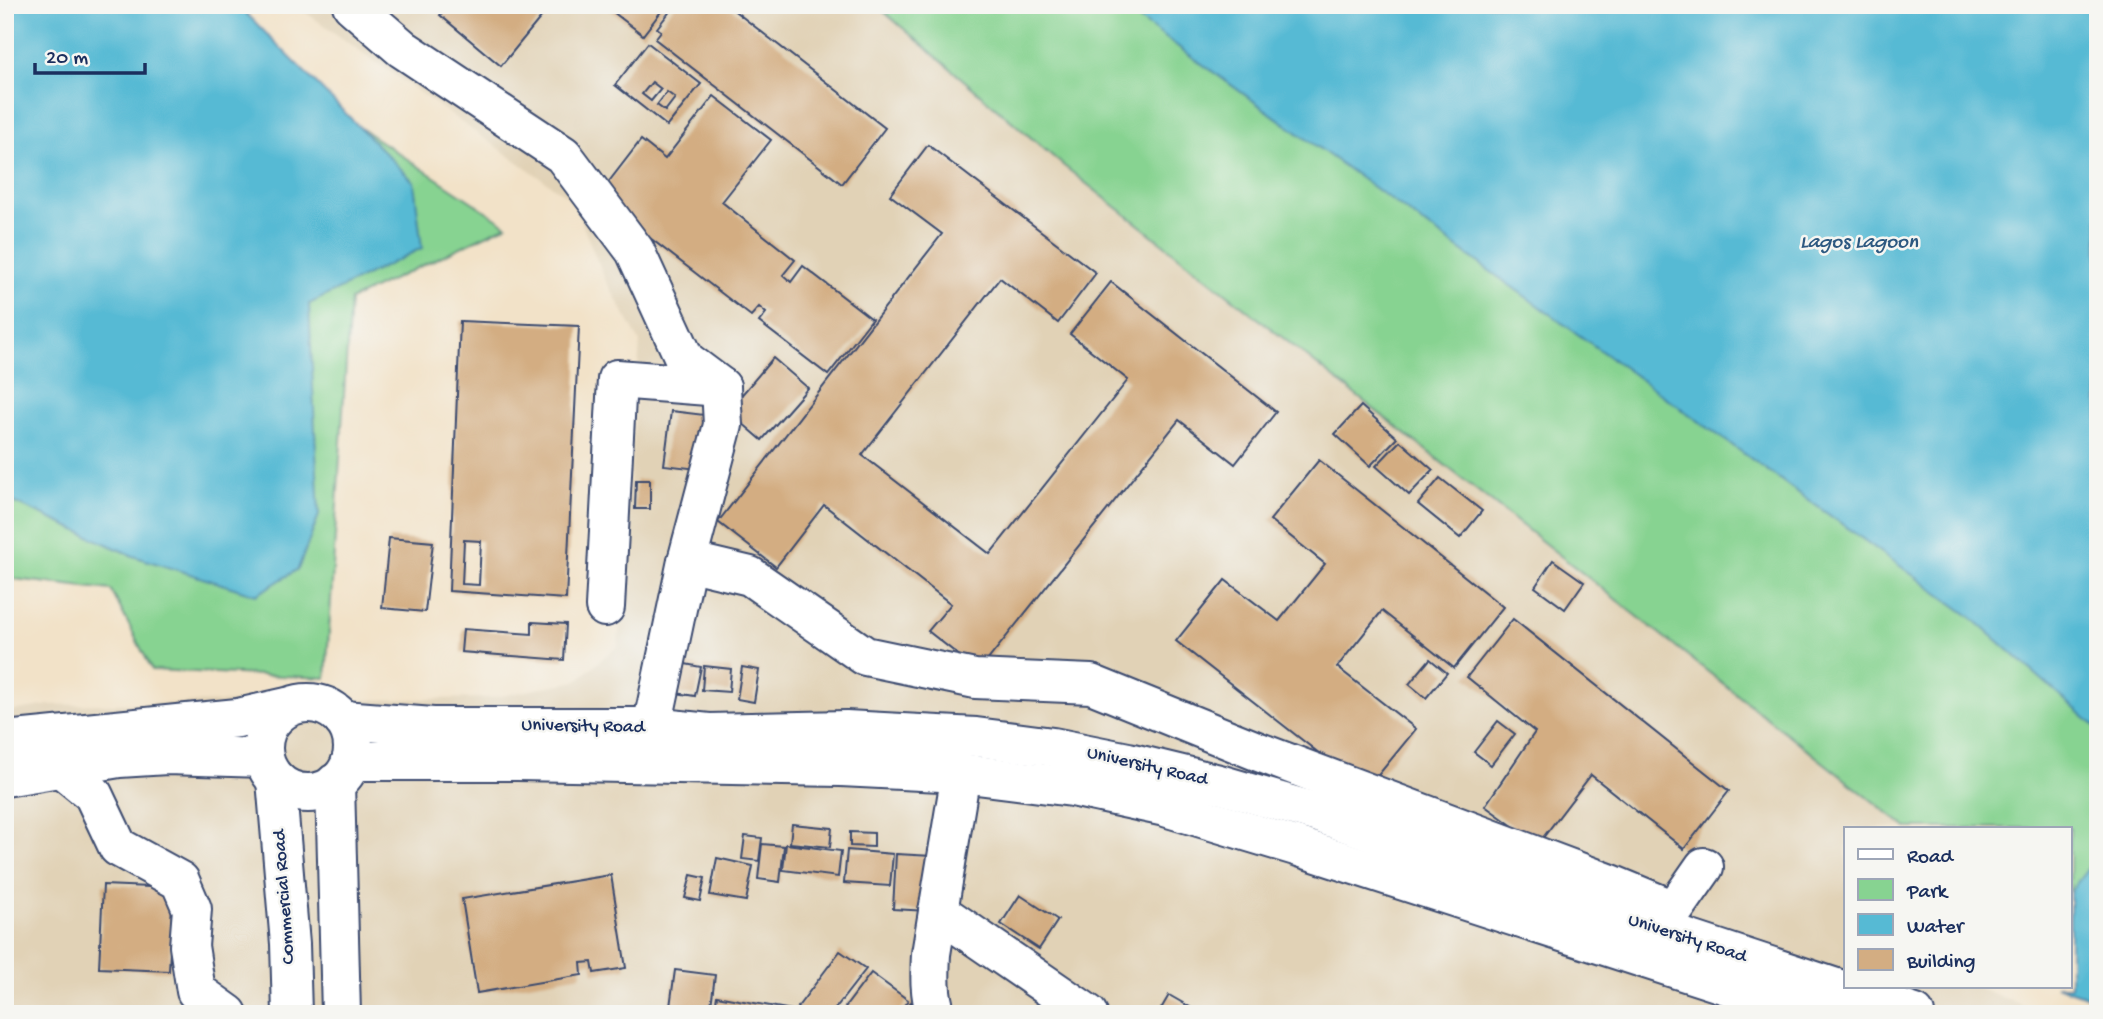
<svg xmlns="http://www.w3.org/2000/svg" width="2103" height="1019" viewBox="0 0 2103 1019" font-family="'Gochi Hand',sans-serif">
  <rect width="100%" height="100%" fill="#f6f6f2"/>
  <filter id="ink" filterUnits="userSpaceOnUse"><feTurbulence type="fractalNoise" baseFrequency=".0143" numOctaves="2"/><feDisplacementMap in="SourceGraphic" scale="14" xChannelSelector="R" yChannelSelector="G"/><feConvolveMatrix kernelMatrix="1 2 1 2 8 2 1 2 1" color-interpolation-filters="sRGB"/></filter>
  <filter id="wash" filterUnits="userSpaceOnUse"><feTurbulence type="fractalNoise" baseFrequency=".00686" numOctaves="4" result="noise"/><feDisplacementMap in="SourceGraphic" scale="28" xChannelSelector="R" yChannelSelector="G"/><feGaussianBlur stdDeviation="1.57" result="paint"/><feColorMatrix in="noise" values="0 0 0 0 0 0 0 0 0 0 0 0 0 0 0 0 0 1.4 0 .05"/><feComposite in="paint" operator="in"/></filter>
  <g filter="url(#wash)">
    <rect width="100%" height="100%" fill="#f2e2c8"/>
    <path fill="#e1d2b6" d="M 295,5 L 871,5 L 1893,694 L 1984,828 L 1846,828 L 1846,986 L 1974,986 L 2045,1014 L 5,1014 L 5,712 L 50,705 L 491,698 L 576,681 L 618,646 L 640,342 L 605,279 L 572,200 Z"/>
    <g fill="#87d391" stroke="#518178" stroke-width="2">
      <path d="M 5,5 L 175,5 L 507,225 L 350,300 L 326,678 L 152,670 L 111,590 L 5,578 Z"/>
      <path d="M 876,5 L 2098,5 L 2098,976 L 2070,965 L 2070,828 L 1907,828 L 1064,166 Z"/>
    </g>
    <g fill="#56bad4" stroke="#387499" stroke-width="2">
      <path d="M 5,5 L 238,5 L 414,182 L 422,248 L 309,304 L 319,515 L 298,569 L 256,595 L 133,556 L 5,498 Z"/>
      <path d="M 1120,5 L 2098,5 L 2098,729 L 1971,617 Z"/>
      <path d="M 2098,855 L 2098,1000 L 2056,986 L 2070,986 L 2070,892 Z"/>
    </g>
    <g id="blocks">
      <g fill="#d3ad82" fill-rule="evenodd">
        <path d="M 448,5 L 551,5 L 501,66 L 440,15 Z"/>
        <path d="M 604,5 L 666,5 L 643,35 Z"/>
        <path d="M 675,5 L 727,5 L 885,128 L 842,184 L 655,39 L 661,31 L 657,28 Z"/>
        <path d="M 648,43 L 701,84 L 667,126 L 615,85 ZM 652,82 L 661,89 L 651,101 L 642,94 ZM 667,92 L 675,98 L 665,111 L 657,105 Z"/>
        <path d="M 714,96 L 771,140 L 722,202 L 795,260 L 783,275 L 791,282 L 803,266 L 872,319 L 828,375 L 759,322 L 766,313 L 759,307 L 751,316 L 597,197 L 641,140 L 665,159 Z"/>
        <path d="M 928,145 L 1096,273 L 1058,323 L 1000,278 L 862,455 L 990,554 L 1128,380 L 1070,334 L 1111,282 L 1276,412 L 1235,464 L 1179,420 L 979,671 L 928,631 L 951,604 L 824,505 L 776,567 L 718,522 L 942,234 L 890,195 Z"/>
        <path d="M 460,321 L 579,326 L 566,599 L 449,591 ZM 464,540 L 481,541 L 479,585 L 462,584 Z"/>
        <path d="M 773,358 L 808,388 L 762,440 L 728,411 Z"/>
        <path d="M 1361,406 L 1397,438 L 1370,466 L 1335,434 Z"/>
        <path d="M 671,411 L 713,416 L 706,470 L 664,465 Z"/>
        <path d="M 1400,441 L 1433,470 L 1409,495 L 1376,466 Z"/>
        <path d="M 1319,460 L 1503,607 L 1454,668 L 1382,611 L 1337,667 L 1416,729 L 1366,790 L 1176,641 L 1225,580 L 1279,621 L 1325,564 L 1270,520 Z"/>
        <path d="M 1440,478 L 1482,511 L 1460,538 L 1418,504 Z"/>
        <path d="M 636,480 L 650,480 L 650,509 L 635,509 Z"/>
        <path d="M 389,538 L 433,542 L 425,612 L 382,608 Z"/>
        <path d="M 1553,560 L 1584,582 L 1565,609 L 1535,587 Z"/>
        <path d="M 1513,619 L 1729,791 L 1684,849 L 1591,775 L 1538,844 L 1485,806 L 1535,732 L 1467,677 Z"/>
        <path d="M 532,622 L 566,624 L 564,660 L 461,652 L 463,629 L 532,634 Z"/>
        <path d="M 1430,659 L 1447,673 L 1426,698 L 1409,684 Z"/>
        <path d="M 680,663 L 701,667 L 695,696 L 676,693 Z"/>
        <path d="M 704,666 L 731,669 L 729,692 L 702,690 Z"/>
        <path d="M 742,667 L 759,670 L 754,702 L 737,699 Z"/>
        <path d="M 1498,721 L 1515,734 L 1491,765 L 1474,752 Z"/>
        <path d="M 792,824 L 832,828 L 830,847 L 790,843 Z"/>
        <path d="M 850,832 L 874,833 L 874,847 L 850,846 Z"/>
        <path d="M 745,836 L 762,838 L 759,861 L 742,859 Z"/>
        <path d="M 762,844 L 784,846 L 780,882 L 758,879 Z"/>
        <path d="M 786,844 L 841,851 L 838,877 L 783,870 Z"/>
        <path d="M 847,850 L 893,854 L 890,886 L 844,883 Z"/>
        <path d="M 896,854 L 932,856 L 928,911 L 893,909 Z"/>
        <path d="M 717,858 L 753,866 L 746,901 L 710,895 Z"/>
        <path d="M 611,875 L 626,968 L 594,973 L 592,962 L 581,963 L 582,975 L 477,993 L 462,899 Z"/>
        <path d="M 691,875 L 705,878 L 700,901 L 685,898 Z"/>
        <path d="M 103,885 L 173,888 L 169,971 L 99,968 Z"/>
        <path d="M 1020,895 L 1058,920 L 1039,949 L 1001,924 Z"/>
        <path d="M 840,951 L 866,969 L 831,1014 L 805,1014 L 797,1008 Z"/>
        <path d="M 675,970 L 715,975 L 710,1014 L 669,1014 Z"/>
        <path d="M 871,973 L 908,1000 L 898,1014 L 840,1014 Z"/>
        <path d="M 1169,995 L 1202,1014 L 1158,1014 Z"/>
        <path d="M 717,996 L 792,1010 L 791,1014 L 714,1014 Z"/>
        <path d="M 911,1002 L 925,1014 L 901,1014 Z"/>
      </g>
    </g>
  </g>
  <g filter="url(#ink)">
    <use href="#blocks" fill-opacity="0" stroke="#3b4a6e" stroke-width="2"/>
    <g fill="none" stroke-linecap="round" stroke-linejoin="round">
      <g stroke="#3b4a6e" stroke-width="42">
        <g id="minor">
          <path d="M 352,5 L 403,49 L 563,155 L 635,251 L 685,360 L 721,387 L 723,425 L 687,561 L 652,727"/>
          <path d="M 687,561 L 750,576 L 865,656 L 975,679 L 1091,684 L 1259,752 L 1611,884 L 1674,910 L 1704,867"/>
          <path d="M 605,607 L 617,379 L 721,387"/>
          <path d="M 60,767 L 93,794 L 118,847 L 180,881 L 192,909 L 189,946 L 196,991 L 228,1014"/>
          <path d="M 276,780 L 290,944 L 292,1014"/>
          <path d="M 335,783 L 341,1014"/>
          <path d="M 938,911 L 1088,1014"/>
          <path d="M 936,1014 C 929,994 930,974 931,954 L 961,773"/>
        </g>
      </g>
      <g stroke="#3b4a6e" stroke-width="42">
        <g id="major">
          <circle cx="308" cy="748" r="45"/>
          <path d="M 343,720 L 433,727 L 652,727 L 709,733 L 846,730 L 976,737 L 1053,747 L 1128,762 L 1219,784 L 1318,813 L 1639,923 L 1915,1014"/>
          <path d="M 5,741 L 238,718 L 287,707"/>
          <path d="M 351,761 L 517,761 L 841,767 L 961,773 L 1072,787 L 1165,807 L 1299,847 L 1816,1014"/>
          <path d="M 5,777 L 119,758 L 167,755 L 264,758"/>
        </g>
      </g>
      <use href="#minor" stroke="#fff" stroke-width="38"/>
      <use href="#major" stroke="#fff" stroke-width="38"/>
    </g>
  </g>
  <g text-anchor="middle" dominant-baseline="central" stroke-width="5" stroke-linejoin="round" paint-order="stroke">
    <g font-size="19" fill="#1b2f5e" stroke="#f6f6f2">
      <text transform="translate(583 727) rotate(1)">University Road</text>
      <text transform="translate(1147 767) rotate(13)">University Road</text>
      <text transform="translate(285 897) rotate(-94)">Commercial Road</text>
      <text transform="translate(1687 939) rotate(18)">University Road</text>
    </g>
    <g font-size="21" font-style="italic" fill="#2d5981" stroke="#f6f6f2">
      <text x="1859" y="243">Lagos Lagoon</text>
    </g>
  </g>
  <rect width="2103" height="1019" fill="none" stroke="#f6f6f2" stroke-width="28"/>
  <rect x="1844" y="827" width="228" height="161" fill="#f6f6f2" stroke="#9ea6b7" stroke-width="2"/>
  <rect x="1858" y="849" width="35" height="10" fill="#ffffff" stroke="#9ea6b7" stroke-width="2"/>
  <text x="1907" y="862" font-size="21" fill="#1b2f5e">Road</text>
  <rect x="1858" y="879" width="35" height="21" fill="#87d391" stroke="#9ea6b7" stroke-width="2"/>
  <text x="1907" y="897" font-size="21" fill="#1b2f5e">Park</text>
  <rect x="1858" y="914" width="35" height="21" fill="#56bad4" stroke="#9ea6b7" stroke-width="2"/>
  <text x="1907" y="932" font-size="21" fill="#1b2f5e">Water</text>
  <rect x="1858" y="949" width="35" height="21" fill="#d3ad82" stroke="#9ea6b7" stroke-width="2"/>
  <text x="1907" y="967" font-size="21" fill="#1b2f5e">Building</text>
  <path d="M35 63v10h110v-10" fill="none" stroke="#1b2f5e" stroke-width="3.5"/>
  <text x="46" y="63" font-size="21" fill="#1b2f5e" stroke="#f6f6f2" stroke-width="5" paint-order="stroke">20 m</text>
</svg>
